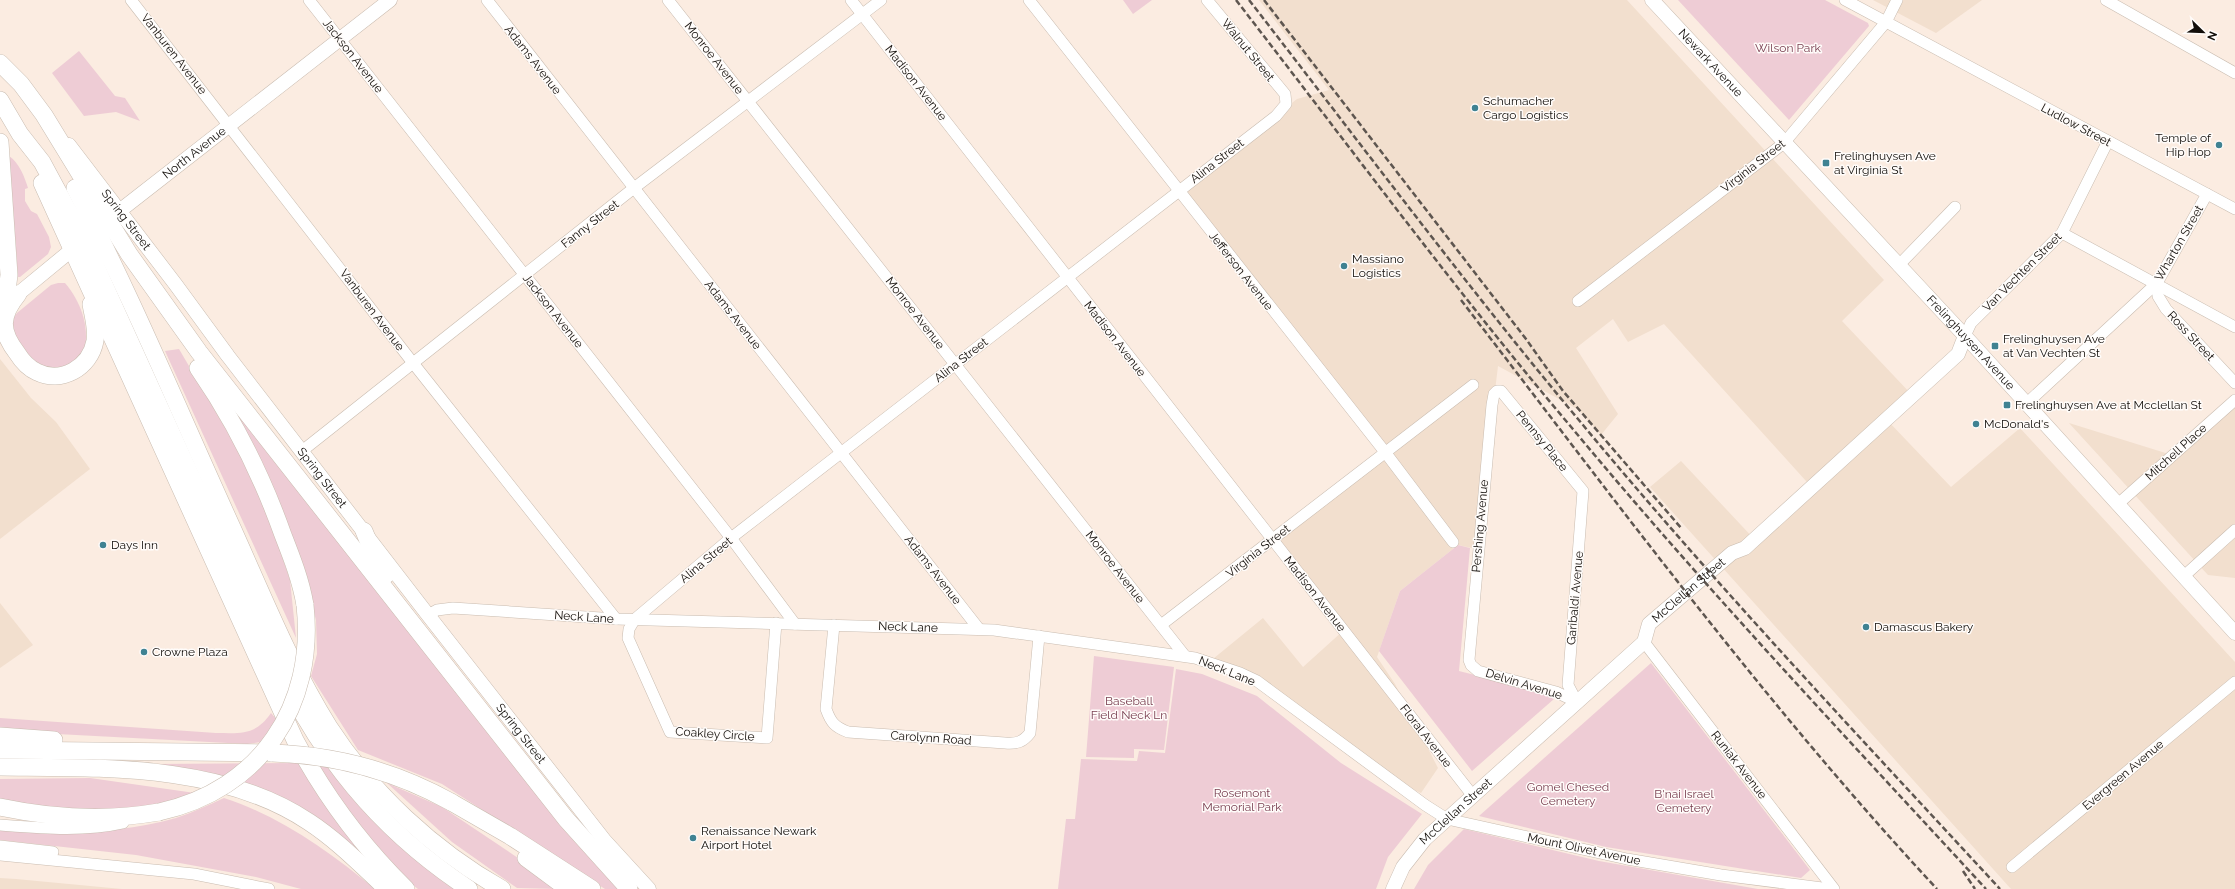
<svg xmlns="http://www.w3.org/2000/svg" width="2235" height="889" viewBox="0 0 2235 889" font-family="Raleway,sans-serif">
  <rect width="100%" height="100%" fill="#fbece1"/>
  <g fill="#f2dfce">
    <path d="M 1259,0 L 1627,0 L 1884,280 L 1842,321 L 1912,395 L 1887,420 L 1951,487 L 2020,428 L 2235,662 L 2235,889 L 2011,889 L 1650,487 L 1681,461 L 1756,541 L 1815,491 L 1664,324 L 1628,342 L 1613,319 L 1576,348 L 1618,414 L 1601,435 L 1579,410 L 1498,366 L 1476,549 L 1458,545 L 1400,591 L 1377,657 L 1395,684 L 1438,768 L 1421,793 L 1379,774 L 1234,667 L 1208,663 L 1263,618 L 1303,667 L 1344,630 L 1275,542 L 1385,457 L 1180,191 L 1297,99 L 1329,90 Z"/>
    <path d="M 1873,0 L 1982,0 L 1936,33 Z"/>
    <path d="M 0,359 L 31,398 L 56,422 L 90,469 L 0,539 Z"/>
    <path d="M 2235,396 L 2235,578 L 2208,575 L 2069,423 L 2172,455 Z"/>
    <path d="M 0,603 L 33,645 L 0,668 Z"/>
    <path d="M 0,878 L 16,879 L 122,889 L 0,889 Z"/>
  </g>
  <g fill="#eeccd5">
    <path d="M 1123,0 L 1152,0 L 1133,14 Z"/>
    <path d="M 1678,0 L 1825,0 L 1868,23 L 1869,26 L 1789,120 Z"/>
    <path d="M 79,51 L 115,96 L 125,98 L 140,121 L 116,112 L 84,116 L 52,73 Z"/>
    <path d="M 9,156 C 19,162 25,178 28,188 L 25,189 L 25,201 L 31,211 L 37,214 L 49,237 L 51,247 L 48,254 L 20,277 L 18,277 Z"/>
    <path d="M 58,283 L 65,283 C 81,302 89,325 85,350 L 68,369 L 41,368 C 27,356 1,332 17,313 L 51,285 Z"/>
    <path d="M 179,349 L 257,482 L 290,580 L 296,638 L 165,351 Z"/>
    <path d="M 215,383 L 619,889 L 605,889 L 442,784 L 358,750 L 311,676 L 317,654 L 316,620 L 299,560 L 245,428 Z"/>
    <path d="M 1458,545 L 1470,548 L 1459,671 L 1553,695 L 1554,699 L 1472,771 L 1379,651 L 1400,591 Z"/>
    <path d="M 1094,656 L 1174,667 L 1164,750 L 1134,749 L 1134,758 L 1086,757 Z"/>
    <path d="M 1651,663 L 1810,870 L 1801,878 L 1606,847 L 1479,816 Z"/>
    <path d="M 1176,669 L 1202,674 L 1257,696 L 1341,763 L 1422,814 L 1388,857 L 1376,889 L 1058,889 L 1066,819 L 1075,819 L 1081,759 L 1137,761 L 1139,751 L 1165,753 Z"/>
    <path d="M 271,713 L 277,720 L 261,742 L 247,744 L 0,731 L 0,718 L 216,733 C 241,733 255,736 271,713 Z"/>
    <path d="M 302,763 L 368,861 L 320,819 L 156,764 Z"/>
    <path d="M 317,765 L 331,766 L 460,889 L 418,889 L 409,882 L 359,830 Z"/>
    <path d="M 90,778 L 195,793 C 129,819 68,814 0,799 L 0,779 Z"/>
    <path d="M 387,783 L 442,807 L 521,860 L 560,889 L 517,888 L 452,842 Z"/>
    <path d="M 224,798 C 280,816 330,852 375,889 L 301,889 L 256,877 L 136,855 L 0,840 L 0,830 C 59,835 119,834 176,818 C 192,813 208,805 224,798 Z"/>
    <path d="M 1464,829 L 1599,861 L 1758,889 L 1414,889 L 1428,865 Z"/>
  </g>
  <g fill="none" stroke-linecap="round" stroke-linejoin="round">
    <g stroke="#c9bcb0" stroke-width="12">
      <g id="minor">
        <path d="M 131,0 L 413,363 L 616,619"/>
        <path d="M 309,0 L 731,538 L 795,624"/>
        <path d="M 487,0 L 979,629"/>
        <path d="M 668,0 L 1185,656"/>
        <path d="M 851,0 L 1473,796"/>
        <path d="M 1029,0 L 1385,452 L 1453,542"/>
        <path d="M 1845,0 L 2235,209"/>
        <path d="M 2106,0 L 2235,73"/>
        <path d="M 2062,233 L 2235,327"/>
        <path d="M 1898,266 L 1955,207"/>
        <path d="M 2157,283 L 2158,296 L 2166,309 L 2235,383"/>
        <path d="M 1578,301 L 1784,143 L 1886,22 L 1897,0"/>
        <path d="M 1965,336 L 1971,323 L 2062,233 L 2108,141"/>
        <path d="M 1497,391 L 1501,391 L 1583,491 L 1568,685 L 1577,702 L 1556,692 L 1478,671 L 1471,665 L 1469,660 L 1492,405 L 1494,394 Z"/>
        <path d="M 2026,404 L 2157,283 L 2207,194"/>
        <path d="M 302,451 L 634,188 L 881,0"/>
        <path d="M 2118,504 L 2235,400"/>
        <path d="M 2184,576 L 2235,530"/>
        <path d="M 428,615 L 437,610 L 453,608 L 616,619 L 994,630 L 1195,658 L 1240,673 L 1257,681 L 1425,805 L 1447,819 L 1627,859 L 1721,875 L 1830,889"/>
        <path d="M 776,623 L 767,738 L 670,732 L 628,638 L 629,629 L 635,619 L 731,538 L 1276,116 L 1286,104 L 1285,94 L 1207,0"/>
        <path d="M 834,625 L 826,709 C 831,723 835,727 848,732 L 1005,743 C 1017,744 1023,742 1030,733 L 1039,636"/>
        <path d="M 1161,625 L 1473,385"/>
        <path d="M 1644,642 L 1834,889"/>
        <path d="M 0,825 C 40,828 84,832 123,823"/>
        <path d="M 0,846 L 53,852"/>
        <path d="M 0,855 L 194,874 L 269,889"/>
        <path d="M 2012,867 L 2235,682"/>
      </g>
    </g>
    <g stroke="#c9bcb0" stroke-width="15">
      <g id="major">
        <path id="s1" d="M 1652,0 L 1965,336 L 2235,633"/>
        <path id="s2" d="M 69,145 L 176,285 L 228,356 L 428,615 L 605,841 L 649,889"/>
        <path id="s3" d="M 113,216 L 390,0"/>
        <path d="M 18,294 L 80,243"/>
        <path id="s4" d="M 1393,889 L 1403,867 L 1425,839 L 1644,642 L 1649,624 L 1732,553 L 1745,548 L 1958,354 L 1965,336"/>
      </g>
    </g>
    <g stroke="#c9bcb0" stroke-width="18">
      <g id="highway">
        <path d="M 0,63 L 21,84 L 44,115 L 129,254 L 199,352 L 566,819 L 629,889"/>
        <path d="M 0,100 L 20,134 L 42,162 L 84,240 L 273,657 C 319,755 378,829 469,889"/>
        <path d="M 0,142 L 9,275 L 7,291 L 0,305"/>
        <path d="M 42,183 L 295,740 C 325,796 361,845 406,889"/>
        <path d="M 75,188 C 132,297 179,411 230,523 C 261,591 289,663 329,727 C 372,793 433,850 502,889"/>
        <path d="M 18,294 C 0,316 0,331 17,353 C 22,361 28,368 37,372 C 61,384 90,368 95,341 C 97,329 93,316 91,304"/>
        <path d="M 198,368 C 234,420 262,476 283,535 C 292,558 301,581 305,605"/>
        <path d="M 364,531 L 376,560 L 386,575"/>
        <path d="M 0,736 L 54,740"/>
        <path d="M 0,750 L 272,753"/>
        <path d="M 0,767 C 101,768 221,763 309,822 C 338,841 362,866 387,889"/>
        <path d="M 451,802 L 510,836 L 592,889"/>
        <path d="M 0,807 C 52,818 107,821 159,812"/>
        <path d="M 526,858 L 568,889"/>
      </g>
    </g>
    <use href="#minor" stroke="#fff" stroke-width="11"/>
    <use href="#major" stroke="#fff" stroke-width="14"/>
    <use href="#highway" stroke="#fff" stroke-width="17"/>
    <g stroke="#5e5650" stroke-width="2.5" stroke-dasharray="6 3" stroke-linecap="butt">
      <path d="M 1236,0 C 1347,143 1455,290 1572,428 C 1704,587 1846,737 1986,889"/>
      <path d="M 1249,0 C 1358,140 1464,283 1578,419 C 1712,581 1857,734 2000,889"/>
      <path d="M 1264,0 L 1526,339 L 1563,391 L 1682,529"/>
      <path d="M 1461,300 C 1615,500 1765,704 1937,889"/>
      <path d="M 1963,871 L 1975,889"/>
    </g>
    <g stroke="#c9bcb0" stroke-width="18" stroke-linecap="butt">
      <g id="highway-bridge">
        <path d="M 272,753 C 336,755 395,771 451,802"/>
        <path d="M 159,812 C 260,790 316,706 305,605"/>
      </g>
    </g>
    <use href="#highway-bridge" stroke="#fff" stroke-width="17"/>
  </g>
  <g fill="#3f8292" stroke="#fffcfa" stroke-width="1.5">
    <circle cx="1475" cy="108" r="4"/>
    <circle cx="2219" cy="145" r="4"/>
    <rect x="1822" y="159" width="8" height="8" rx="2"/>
    <circle cx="1344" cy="266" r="4"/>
    <rect x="1991" y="342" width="8" height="8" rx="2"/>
    <rect x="2003" y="401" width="8" height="8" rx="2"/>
    <circle cx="1976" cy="424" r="4"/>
    <circle cx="103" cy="545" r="4"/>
    <circle cx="1866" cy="627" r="4"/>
    <circle cx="144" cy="652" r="4"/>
    <circle cx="693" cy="838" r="4"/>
  </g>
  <g text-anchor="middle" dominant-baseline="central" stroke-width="3" stroke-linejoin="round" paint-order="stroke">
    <g font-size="12" fill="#7a4052" stroke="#fffcfa">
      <text x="1788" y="48">Wilson Park</text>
      <text x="1129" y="701">Baseball<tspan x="1129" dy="14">Field Neck Ln</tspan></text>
      <text x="1568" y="787">Gomel Chesed<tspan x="1568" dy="14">Cemetery</tspan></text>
      <text x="1242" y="793">Rosemont<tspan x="1242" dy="14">Memorial Park</tspan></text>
      <text x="1684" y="794">B'nai Israel<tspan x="1684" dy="14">Cemetery</tspan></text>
    </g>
    <g font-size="12" fill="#120e0a" stroke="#fffcfa">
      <text transform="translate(1248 50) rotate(51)">Walnut Street</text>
      <text transform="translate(174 54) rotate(52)">Vanburen Avenue</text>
      <text transform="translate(353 56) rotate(52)">Jackson Avenue</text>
      <text transform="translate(714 58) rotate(52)">Monroe Avenue</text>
      <text transform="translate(533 60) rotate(52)">Adams Avenue</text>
      <text stroke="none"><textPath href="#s1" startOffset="86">Newark Avenue</textPath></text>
      <text transform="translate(916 83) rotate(52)">Madison Avenue</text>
      <text transform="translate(2076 125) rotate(28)">Ludlow Street</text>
      <text stroke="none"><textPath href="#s3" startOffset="103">North Avenue</textPath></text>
      <text transform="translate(1217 161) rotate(-38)">Alina Street</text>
      <text transform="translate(1753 166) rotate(-38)">Virginia Street</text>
      <text stroke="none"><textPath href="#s2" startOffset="94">Spring Street</textPath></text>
      <text transform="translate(590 224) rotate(-38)">Fanny Street</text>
      <text transform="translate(2179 243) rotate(-60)">Wharton Street</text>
      <text transform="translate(1241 271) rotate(52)">Jefferson Avenue</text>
      <text transform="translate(2022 272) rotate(-45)">Van Vechten Street</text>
      <text transform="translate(372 310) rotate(53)">Vanburen Avenue</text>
      <text transform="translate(553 311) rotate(52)">Jackson Avenue</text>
      <text transform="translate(915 313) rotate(52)">Monroe Avenue</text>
      <text transform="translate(733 315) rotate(52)">Adams Avenue</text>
      <text transform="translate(2191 336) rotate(47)">Ross Street</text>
      <text transform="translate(1115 339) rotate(52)">Madison Avenue</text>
      <text stroke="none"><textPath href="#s1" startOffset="468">Frelinghuysen Avenue</textPath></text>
      <text transform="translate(961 360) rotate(-38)">Alina Street</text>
      <text transform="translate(1542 441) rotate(51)">Pennsy Place</text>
      <text transform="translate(2176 452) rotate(-42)">Mitchell Place</text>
      <text stroke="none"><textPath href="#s2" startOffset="418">Spring Street</textPath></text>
      <text transform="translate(1480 526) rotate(-85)">Pershing Avenue</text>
      <text transform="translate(1258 551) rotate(-38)">Virginia Street</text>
      <text transform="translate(706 560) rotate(-40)">Alina Street</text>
      <text transform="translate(1115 567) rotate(52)">Monroe Avenue</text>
      <text transform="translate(933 570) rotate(52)">Adams Avenue</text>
      <text stroke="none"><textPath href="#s4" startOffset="425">McClellan Street</textPath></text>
      <text transform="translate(1315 594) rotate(52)">Madison Avenue</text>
      <text transform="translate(1575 598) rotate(-85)">Garibaldi Avenue</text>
      <text transform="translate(584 617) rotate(4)">Neck Lane</text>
      <text transform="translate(908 627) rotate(2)">Neck Lane</text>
      <text transform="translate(1227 671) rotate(22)">Neck Lane</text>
      <text transform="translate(1524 684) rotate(17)">Delvin Avenue</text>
      <text stroke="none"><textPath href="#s2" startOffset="742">Spring Street</textPath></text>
      <text transform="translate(715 734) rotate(4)">Coakley Circle</text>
      <text transform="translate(1426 736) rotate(52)">Floral Avenue</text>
      <text transform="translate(931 738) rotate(4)">Carolynn Road</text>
      <text transform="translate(1739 765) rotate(52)">Runiak Avenue</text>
      <text transform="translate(2123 775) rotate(-40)">Evergreen Avenue</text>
      <text stroke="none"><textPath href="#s4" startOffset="101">McClellan Street</textPath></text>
      <text transform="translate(1584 849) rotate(12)">Mount Olivet Avenue</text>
    </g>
    <g font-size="12" fill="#120e0a" stroke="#fffcfa" text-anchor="start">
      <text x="1483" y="101">Schumacher<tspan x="1483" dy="14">Cargo Logistics</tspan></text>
      <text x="2211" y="138" text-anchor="end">Temple of<tspan x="2211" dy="14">Hip Hop</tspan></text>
      <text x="1834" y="156">Frelinghuysen Ave<tspan x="1834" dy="14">at Virginia St</tspan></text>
      <text x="1352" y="259">Massiano<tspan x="1352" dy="14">Logistics</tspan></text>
      <text x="2003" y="339">Frelinghuysen Ave<tspan x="2003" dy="14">at Van Vechten St</tspan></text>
      <text x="2015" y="405">Frelinghuysen Ave at Mcclellan St</text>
      <text x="1984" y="424">McDonald's</text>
      <text x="111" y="545">Days Inn</text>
      <text x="1874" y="627">Damascus Bakery</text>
      <text x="152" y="652">Crowne Plaza</text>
      <text x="701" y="831">Renaissance Newark<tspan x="701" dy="14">Airport Hotel</tspan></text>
    </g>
  </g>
  <g transform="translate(2203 32) rotate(113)" stroke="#fffcfa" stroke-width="3" paint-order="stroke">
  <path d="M0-3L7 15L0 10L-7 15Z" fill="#120e0a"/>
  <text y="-6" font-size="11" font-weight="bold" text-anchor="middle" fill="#120e0a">N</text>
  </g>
</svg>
